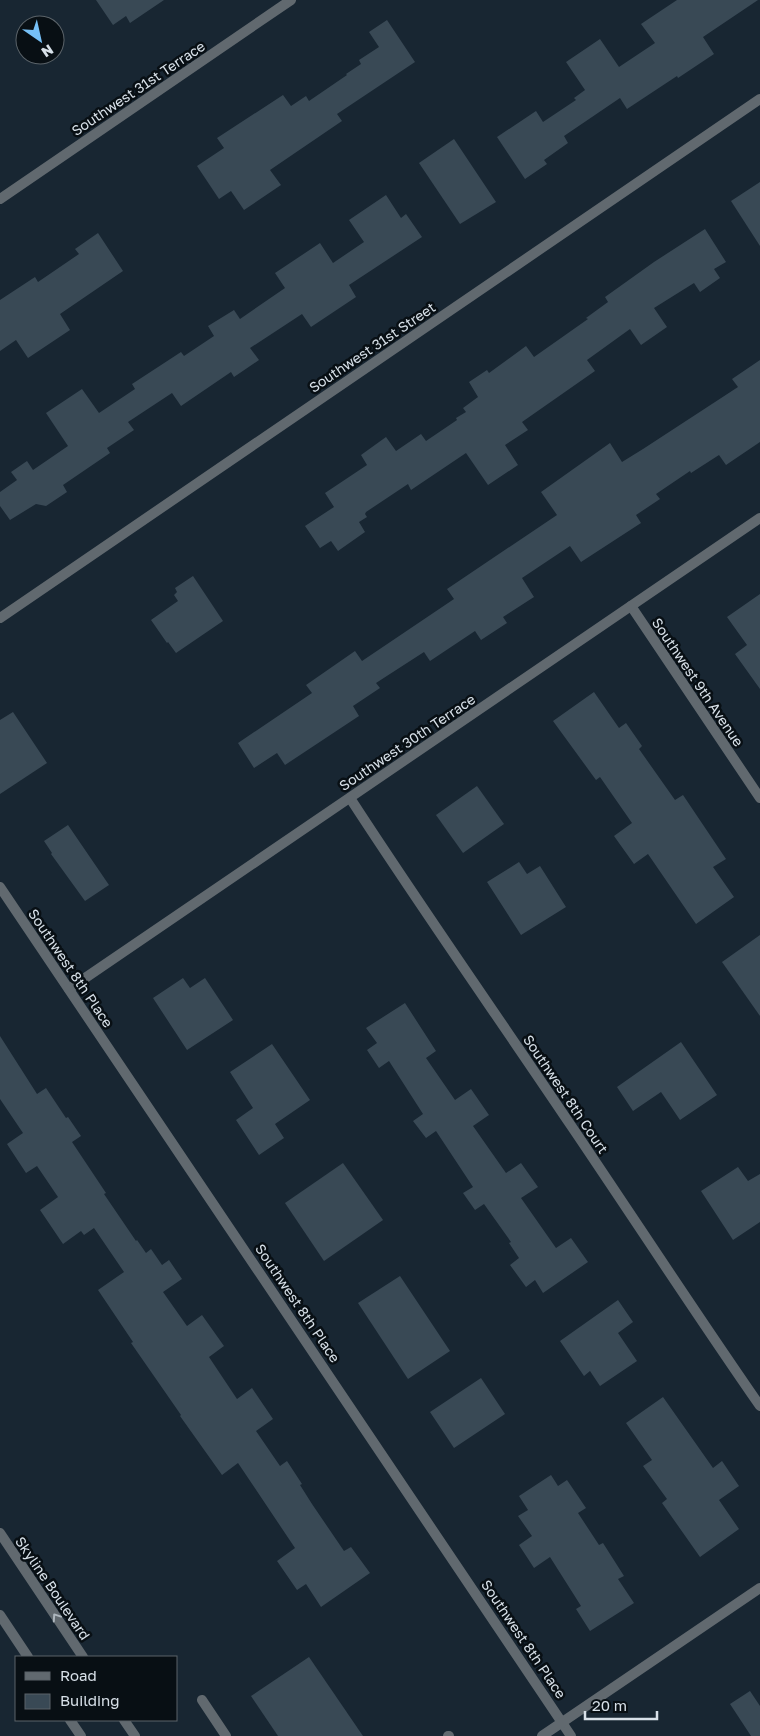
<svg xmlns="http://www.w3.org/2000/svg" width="760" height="1736" viewBox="0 0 760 1736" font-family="'Golos Text',sans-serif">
  <rect width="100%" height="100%" fill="#182632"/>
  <g fill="#394955">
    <path d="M 96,0 L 164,0 L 130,23 L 126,16 L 113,25 Z"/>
    <path d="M 677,0 L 758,0 L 703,37 L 714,54 L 678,78 L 677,76 L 627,109 L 620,98 L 564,136 L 568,143 L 544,160 L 547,164 L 525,179 L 497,137 L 536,111 L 543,122 L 576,100 L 574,98 L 585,90 L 566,62 L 600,39 L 619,67 L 655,43 L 641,24 Z"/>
    <path d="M 387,20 L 415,62 L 337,114 L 342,121 L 270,170 L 281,185 L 244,210 L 231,191 L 219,199 L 197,166 L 224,148 L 217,138 L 283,95 L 291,106 L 306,96 L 309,101 L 347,75 L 346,74 L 361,64 L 359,60 L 379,47 L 369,32 Z"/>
    <path d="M 454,139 L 496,202 L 460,224 L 419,163 Z"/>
    <path d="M 760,182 L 760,246 L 731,201 Z"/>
    <path d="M 386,195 L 401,218 L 406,214 L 422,237 L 349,285 L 356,297 L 311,327 L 302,314 L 250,348 L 259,360 L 234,377 L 231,372 L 181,406 L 172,393 L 128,422 L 134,430 L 107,448 L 110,453 L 63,485 L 67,492 L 46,506 L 36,504 L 10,520 L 0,506 L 0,492 L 17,480 L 11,472 L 27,461 L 33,470 L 68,446 L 46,413 L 82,389 L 99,413 L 135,389 L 132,384 L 181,352 L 184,356 L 214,336 L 208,326 L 234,310 L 240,319 L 285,288 L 275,273 L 320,243 L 333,263 L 364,242 L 349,220 Z"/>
    <path d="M 705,229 L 726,262 L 714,269 L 720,278 L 700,292 L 694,283 L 654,308 L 667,327 L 641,345 L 630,329 L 587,360 L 595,371 L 522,422 L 528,430 L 505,445 L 518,465 L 488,485 L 466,453 L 411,490 L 408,484 L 366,512 L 365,514 L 367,517 L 359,522 L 365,532 L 338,551 L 331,541 L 320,548 L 305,526 L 334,507 L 325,493 L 367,465 L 361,455 L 386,437 L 396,451 L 421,434 L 426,441 L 457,420 L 456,418 L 466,412 L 463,408 L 478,397 L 469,382 L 487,370 L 489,373 L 526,346 L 534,357 L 588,319 L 586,318 L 608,302 L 605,297 L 654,262 Z"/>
    <path d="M 98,233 L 123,271 L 60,314 L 70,330 L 28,358 L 16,340 L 0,351 L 0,300 L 35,277 L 38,282 L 79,254 L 75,249 Z"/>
    <path d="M 760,360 L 760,442 L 726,465 L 719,455 L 691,473 L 690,471 L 656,494 L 660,499 L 636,515 L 641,523 L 581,562 L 570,546 L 522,578 L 534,597 L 503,617 L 507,623 L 481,640 L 475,631 L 430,661 L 424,652 L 376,683 L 380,688 L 353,706 L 359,716 L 285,765 L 277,753 L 254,768 L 238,743 L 312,693 L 306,685 L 355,651 L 362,661 L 454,599 L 447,589 L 557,515 L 541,492 L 610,443 L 622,462 L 643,449 L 738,387 L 732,379 Z"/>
    <path d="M 193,576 L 223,621 L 176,653 L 168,642 L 167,643 L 151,620 L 178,601 L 174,595 L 177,592 L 175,588 Z"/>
    <path d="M 760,594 L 760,689 L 735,654 L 747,645 L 727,617 Z"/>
    <path d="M 594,692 L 619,728 L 626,723 L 642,746 L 639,749 L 675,800 L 683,795 L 726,859 L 713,867 L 734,897 L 696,924 L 648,854 L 634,864 L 614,836 L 632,823 L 600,777 L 596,780 L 553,721 Z"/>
    <path d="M 13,712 L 47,763 L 0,794 L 0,720 Z"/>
    <path d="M 477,786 L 504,824 L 463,853 L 436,815 Z"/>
    <path d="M 68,825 L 109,885 L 85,901 L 51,854 L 52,853 L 44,841 Z"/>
    <path d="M 519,862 L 527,874 L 540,866 L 566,907 L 521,935 L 487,882 Z"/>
    <path d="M 760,935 L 760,1016 L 722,962 Z"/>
    <path d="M 183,978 L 190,988 L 205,978 L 233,1020 L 187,1050 L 153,998 Z"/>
    <path d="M 405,1003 L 436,1051 L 426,1058 L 455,1100 L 471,1089 L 489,1115 L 473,1126 L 506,1173 L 521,1163 L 538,1187 L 521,1198 L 556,1248 L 571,1238 L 588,1262 L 543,1293 L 535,1280 L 526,1287 L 510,1265 L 519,1258 L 509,1243 L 511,1242 L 484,1204 L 475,1210 L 463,1193 L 473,1187 L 436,1131 L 426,1138 L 413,1121 L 423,1114 L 389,1061 L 379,1068 L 367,1050 L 377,1043 L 366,1028 Z"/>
    <path d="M 0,1036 L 37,1094 L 46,1088 L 66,1118 L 68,1117 L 81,1136 L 72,1142 L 106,1193 L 104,1194 L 136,1241 L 137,1240 L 146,1253 L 151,1249 L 162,1265 L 169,1260 L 182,1279 L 163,1292 L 187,1326 L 202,1315 L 224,1346 L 209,1357 L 237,1399 L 252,1388 L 273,1419 L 256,1431 L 280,1466 L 287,1461 L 302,1484 L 300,1485 L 312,1504 L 344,1551 L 351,1547 L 370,1573 L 321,1607 L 306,1584 L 297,1590 L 277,1561 L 295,1548 L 238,1463 L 222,1475 L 180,1416 L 181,1415 L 131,1343 L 133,1342 L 98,1290 L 124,1272 L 94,1228 L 84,1235 L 81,1231 L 63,1244 L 40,1210 L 58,1197 L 37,1166 L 26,1173 L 7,1144 L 23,1133 L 0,1099 Z"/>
    <path d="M 681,1042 L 717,1095 L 680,1120 L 661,1092 L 633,1111 L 617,1087 Z"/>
    <path d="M 272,1044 L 310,1100 L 275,1124 L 284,1138 L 259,1155 L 236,1120 L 253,1108 L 230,1072 Z"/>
    <path d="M 343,1163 L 383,1220 L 324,1261 L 285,1203 Z"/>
    <path d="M 738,1167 L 748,1181 L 760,1174 L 760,1222 L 733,1240 L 701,1191 Z"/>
    <path d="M 400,1276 L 450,1351 L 408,1379 L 358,1303 Z"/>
    <path d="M 618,1300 L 633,1322 L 618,1333 L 637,1361 L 600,1386 L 590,1371 L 584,1376 L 560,1341 Z"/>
    <path d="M 481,1378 L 505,1414 L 454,1448 L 430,1412 Z"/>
    <path d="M 663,1397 L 713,1468 L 722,1461 L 739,1486 L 719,1500 L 739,1529 L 700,1557 L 662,1503 L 667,1499 L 643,1466 L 652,1460 L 626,1423 Z"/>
    <path d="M 551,1475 L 558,1486 L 567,1480 L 586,1508 L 578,1513 L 599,1545 L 603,1543 L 624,1576 L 618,1579 L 634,1603 L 590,1631 L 576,1609 L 581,1606 L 550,1557 L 534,1568 L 519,1545 L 532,1536 L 518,1516 L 528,1510 L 519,1496 Z"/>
    <path d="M 309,1657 L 363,1736 L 278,1736 L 251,1696 Z"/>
    <path d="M 750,1691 L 760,1706 L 760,1736 L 751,1736 L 730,1704 Z"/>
  </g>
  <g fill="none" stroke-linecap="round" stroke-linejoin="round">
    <g stroke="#61696f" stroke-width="10">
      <path d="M 202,1700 L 226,1736"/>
      <path d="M 448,1736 L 449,1736"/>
    </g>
    <g stroke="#61696f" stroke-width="10">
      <path d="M 0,199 L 291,0"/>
      <path d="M 631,606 L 760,798"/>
      <path d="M 0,618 L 760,99"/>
      <path d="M 350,798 C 422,909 498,1017 572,1127 C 635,1220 696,1314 760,1406"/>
      <path d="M 0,887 L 571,1736"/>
      <path d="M 69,989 L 760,518"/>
      <path d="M 542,1736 L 760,1588"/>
    </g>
    <g stroke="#61696f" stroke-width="10">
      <path d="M 0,1533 L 83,1657"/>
      <path d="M 0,1615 L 28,1657"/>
      <path d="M 70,1720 L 81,1736"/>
      <path d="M 124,1720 L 135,1736"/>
    </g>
  </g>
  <defs><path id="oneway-chevron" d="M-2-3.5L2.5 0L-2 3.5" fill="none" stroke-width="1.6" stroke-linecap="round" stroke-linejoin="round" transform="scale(1.25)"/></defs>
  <use stroke="#aeb7be" href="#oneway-chevron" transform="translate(56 1617) rotate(-124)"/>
  <g text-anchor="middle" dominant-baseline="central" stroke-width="5" stroke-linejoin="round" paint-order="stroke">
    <g font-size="14" fill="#d8e1e9" stroke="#080f14">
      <text transform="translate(138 88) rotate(-34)">Southwest 31st Terrace</text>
      <text transform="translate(372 347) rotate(-34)">Southwest 31st Street</text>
      <text transform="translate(698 682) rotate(56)">Southwest 9th Avenue</text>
      <text transform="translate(407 742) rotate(-34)">Southwest 30th Terrace</text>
      <text transform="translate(71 968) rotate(56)">Southwest 8th Place</text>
      <text transform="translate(566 1094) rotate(56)">Southwest 8th Court</text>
      <text transform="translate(298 1303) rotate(56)">Southwest 8th Place</text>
      <text transform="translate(53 1588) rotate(56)">Skyline Boulevard</text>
      <text transform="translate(524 1639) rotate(56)">Southwest 8th Place</text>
    </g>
  </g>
  <rect x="15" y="1656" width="162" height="65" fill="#080f14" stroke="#5b6369"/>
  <rect x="25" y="1672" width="25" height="8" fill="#61696f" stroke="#5b6369"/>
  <text x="60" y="1681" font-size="15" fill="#d8e1e9">Road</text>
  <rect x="25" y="1694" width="25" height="15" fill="#394955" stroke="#5b6369"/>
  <text x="60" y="1706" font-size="15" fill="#d8e1e9">Building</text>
  <g transform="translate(40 40) rotate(146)"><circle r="24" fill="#080f14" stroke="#5b6369"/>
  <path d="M0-4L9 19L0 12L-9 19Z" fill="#76c0f7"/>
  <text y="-8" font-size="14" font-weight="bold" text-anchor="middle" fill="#d8e1e9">N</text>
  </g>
  <path d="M585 1711v8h72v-8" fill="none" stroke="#d8e1e9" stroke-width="2.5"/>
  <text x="592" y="1711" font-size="15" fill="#d8e1e9" stroke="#080f14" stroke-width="4" paint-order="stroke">20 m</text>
</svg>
